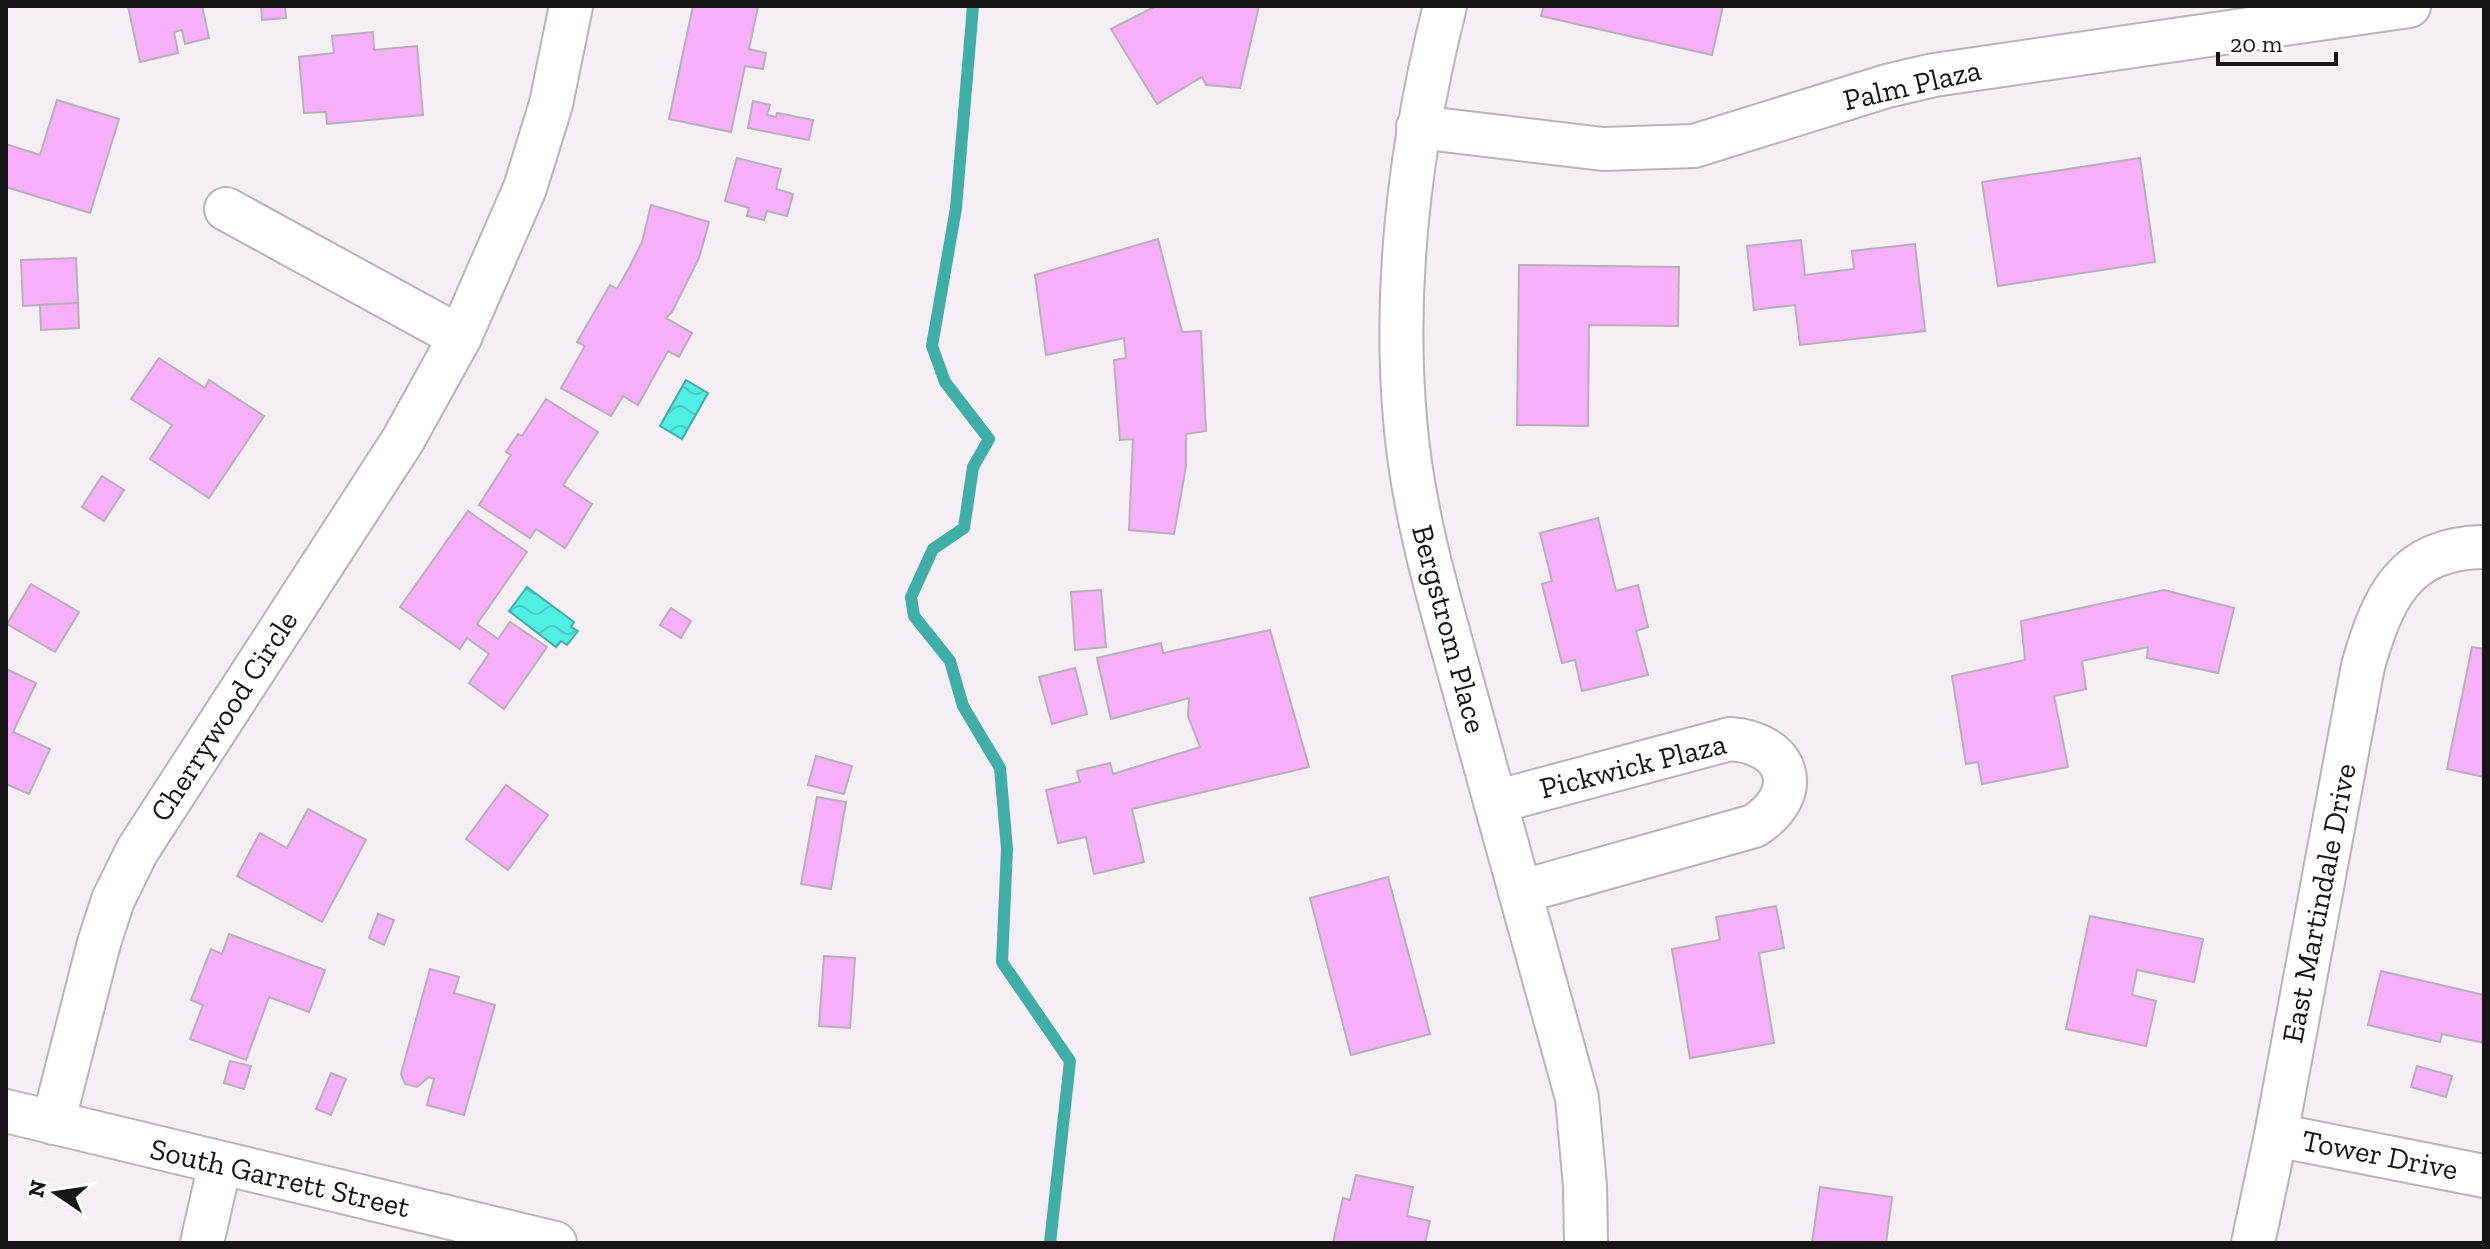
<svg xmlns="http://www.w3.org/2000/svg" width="2490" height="1249" viewBox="0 0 2490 1249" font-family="'Zilla Slab',serif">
  <defs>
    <pattern id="water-waves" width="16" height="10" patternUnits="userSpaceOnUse" patternTransform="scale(2)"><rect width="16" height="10" fill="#51eee5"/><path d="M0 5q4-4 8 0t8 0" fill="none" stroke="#46cbc4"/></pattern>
  </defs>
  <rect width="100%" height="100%" fill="#f5eef5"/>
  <g fill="url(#water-waves)" stroke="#40ada7" stroke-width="2">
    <path d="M 686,380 L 708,393 L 682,439 L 660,426 Z"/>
    <path d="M 527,587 L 574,622 L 571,627 L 578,631 L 567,645 L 561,641 L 556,647 L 509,611 Z"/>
  </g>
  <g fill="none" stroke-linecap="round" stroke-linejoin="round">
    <path stroke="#40ada7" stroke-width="12" d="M 973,6 L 956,208 L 932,346 L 945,382 L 989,439 L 973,467 L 964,528 L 933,549 L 911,597 L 914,616 L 950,661 L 963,706 L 1000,768 L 1007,849 L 1002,962 L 1070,1061 L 1050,1243"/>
  </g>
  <g fill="#f8affb" stroke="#b7b0b7" stroke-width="2">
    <path d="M 128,6 L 202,6 L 209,38 L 185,44 L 182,30 L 174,32 L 178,53 L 140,62 Z"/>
    <path d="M 261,6 L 285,6 L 286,18 L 262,20 Z"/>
    <path d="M 693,6 L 758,6 L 749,49 L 766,53 L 763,69 L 745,66 L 731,132 L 669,119 Z"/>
    <path d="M 1156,6 L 1259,6 L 1240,88 L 1206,85 L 1202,77 L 1157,104 L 1111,29 Z"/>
    <path d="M 1544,6 L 1723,6 L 1712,55 L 1541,16 Z"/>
    <path d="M 373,32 L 374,50 L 417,46 L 423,115 L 327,124 L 326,112 L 304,113 L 299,57 L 334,53 L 332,36 Z"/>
    <path d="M 57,100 L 119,119 L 90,213 L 6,187 L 6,144 L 40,155 Z"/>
    <path d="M 753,101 L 770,105 L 767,115 L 776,117 L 777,113 L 813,120 L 809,140 L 748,128 Z"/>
    <path d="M 737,158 L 781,169 L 776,189 L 793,194 L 787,216 L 767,211 L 764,220 L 747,216 L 749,208 L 725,201 Z"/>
    <path d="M 2140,158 L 2155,262 L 1998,286 L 1982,182 Z"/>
    <path d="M 651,205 L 709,222 L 699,258 L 672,312 L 666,318 L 692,333 L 679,357 L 668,351 L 638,405 L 623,396 L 611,416 L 561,388 L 585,346 L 577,342 L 610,285 L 617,289 L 629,268 L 642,242 Z"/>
    <path d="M 1158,239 L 1182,332 L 1201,331 L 1206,431 L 1186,434 L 1186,466 L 1174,534 L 1129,530 L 1133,439 L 1120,440 L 1114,360 L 1126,358 L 1124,338 L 1046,355 L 1035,275 Z"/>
    <path d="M 1801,240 L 1805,275 L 1854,269 L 1852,251 L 1915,244 L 1925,331 L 1800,345 L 1795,305 L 1754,310 L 1747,246 Z"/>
    <path d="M 76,258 L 78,303 L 23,306 L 21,260 Z"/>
    <path d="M 1519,265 L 1679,267 L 1678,326 L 1589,325 L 1588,426 L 1517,425 Z"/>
    <path d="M 78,303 L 79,328 L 41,330 L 40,305 Z"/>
    <path d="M 159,358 L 205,388 L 209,380 L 264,416 L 209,498 L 150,459 L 172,425 L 131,399 Z"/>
    <path d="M 546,399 L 598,432 L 563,485 L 592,504 L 565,548 L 536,529 L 530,538 L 479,505 L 511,455 L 506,452 L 518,434 L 522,436 Z"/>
    <path d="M 102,476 L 124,490 L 104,521 L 82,507 Z"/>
    <path d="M 468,511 L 527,552 L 477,624 L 498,639 L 510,622 L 547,647 L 504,709 L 469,683 L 489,654 L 467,638 L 460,649 L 400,607 Z"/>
    <path d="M 1598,518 L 1616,591 L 1638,585 L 1648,627 L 1636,631 L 1648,675 L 1582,691 L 1575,660 L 1562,663 L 1542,584 L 1552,581 L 1540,533 Z"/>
    <path d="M 31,584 L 79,612 L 55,652 L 7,624 Z"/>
    <path d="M 1101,590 L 1106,647 L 1075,650 L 1071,592 Z"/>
    <path d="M 2164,590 L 2234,608 L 2218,673 L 2147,658 L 2148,647 L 2082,661 L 2086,689 L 2054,696 L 2068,767 L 1982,784 L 1978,762 L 1966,764 L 1952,676 L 2025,660 L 2021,621 Z"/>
    <path d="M 671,608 L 691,621 L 681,638 L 660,625 Z"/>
    <path d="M 1270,630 L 1309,767 L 1132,809 L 1144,862 L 1094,874 L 1086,837 L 1058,843 L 1046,790 L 1080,782 L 1077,771 L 1110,763 L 1113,774 L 1200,747 L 1188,716 L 1189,698 L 1111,719 L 1097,658 L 1161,643 L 1163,653 Z"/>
    <path d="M 2472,647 L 2484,649 L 2484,777 L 2447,769 Z"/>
    <path d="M 1075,668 L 1087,714 L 1052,724 L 1039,677 Z"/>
    <path d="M 6,669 L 36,683 L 13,732 L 50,749 L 29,794 L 6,784 Z"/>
    <path d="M 816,756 L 852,766 L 844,794 L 808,785 Z"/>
    <path d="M 506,785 L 548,815 L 508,870 L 466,839 Z"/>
    <path d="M 817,797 L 846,802 L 831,889 L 801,884 Z"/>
    <path d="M 308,809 L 366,840 L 322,922 L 237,876 L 260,833 L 287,848 Z"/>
    <path d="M 1388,877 L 1430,1034 L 1351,1055 L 1310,898 Z"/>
    <path d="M 1776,906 L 1784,948 L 1759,953 L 1774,1043 L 1690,1058 L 1672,949 L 1720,940 L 1716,917 Z"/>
    <path d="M 378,914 L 394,920 L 384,945 L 369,938 Z"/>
    <path d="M 2090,916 L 2203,939 L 2194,982 L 2137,970 L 2132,995 L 2156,1001 L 2146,1046 L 2066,1029 Z"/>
    <path d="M 229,934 L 325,970 L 309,1012 L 269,997 L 246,1060 L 190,1039 L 203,1005 L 191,1000 L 211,949 L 222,954 Z"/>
    <path d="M 824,956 L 855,958 L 850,1028 L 819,1026 Z"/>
    <path d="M 430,969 L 459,977 L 454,993 L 495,1005 L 464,1115 L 427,1105 L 434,1079 L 429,1077 L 417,1087 L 405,1084 L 401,1074 Z"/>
    <path d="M 2381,971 L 2484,995 L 2484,1043 L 2442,1034 L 2440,1042 L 2368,1025 Z"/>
    <path d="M 230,1061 L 251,1066 L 244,1089 L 224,1083 Z"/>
    <path d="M 2417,1066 L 2452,1076 L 2446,1097 L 2411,1087 Z"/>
    <path d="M 331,1073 L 346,1079 L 331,1115 L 316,1109 Z"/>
    <path d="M 1356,1175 L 1413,1187 L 1407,1216 L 1430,1221 L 1425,1243 L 1333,1243 L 1343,1198 L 1350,1200 Z"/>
    <path d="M 1820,1187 L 1892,1197 L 1886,1243 L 1812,1243 Z"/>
  </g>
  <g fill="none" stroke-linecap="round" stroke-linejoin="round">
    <g stroke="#b9b3b9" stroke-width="46">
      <g id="street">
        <path d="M 1445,6 C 1411,141 1393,279 1405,419 C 1413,518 1443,612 1469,707 C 1505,837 1541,968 1577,1098 L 1585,1186 L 1586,1243"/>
        <path d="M 1418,127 L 1603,149 L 1694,146 L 1887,86 L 1934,75 L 2409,6"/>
        <path d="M 226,209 L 460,337"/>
        <path d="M 1495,802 L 1730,739 C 1789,743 1806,793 1754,826 L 1520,892"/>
        <path d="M 6,1111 L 555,1243"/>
        <path d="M 53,1123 L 99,943 L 113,900 L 137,851 L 403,440 L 460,337 L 525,188 L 551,104 L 571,6"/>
        <path d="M 2276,1135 L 2484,1176"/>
        <path d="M 202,1243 L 220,1164"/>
        <path d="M 2253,1243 L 2276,1135 L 2363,666 C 2383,597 2404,548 2484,547"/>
      </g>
    </g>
    <use href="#street" stroke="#fff" stroke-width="42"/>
  </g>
  <g text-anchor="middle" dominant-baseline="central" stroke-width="7" stroke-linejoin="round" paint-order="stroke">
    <g font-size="30" fill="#171517" stroke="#fff">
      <text transform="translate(1912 85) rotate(-13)">Palm Plaza</text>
      <text transform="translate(1449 629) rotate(75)">Bergstrom Place</text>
      <text transform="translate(224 716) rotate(-57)">Cherrywood Circle</text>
      <text transform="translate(1633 766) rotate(-14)">Pickwick Plaza</text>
      <text transform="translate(2319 903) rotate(-79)">East Martindale Drive</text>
      <text transform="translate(2380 1155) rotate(11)">Tower Drive</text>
      <text transform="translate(280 1178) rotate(13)">South Garrett Street</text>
    </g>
  </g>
  <rect width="2490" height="1249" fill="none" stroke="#171517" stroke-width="16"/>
  <g transform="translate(56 1193) rotate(283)" stroke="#ffffff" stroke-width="6" paint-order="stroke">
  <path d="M0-6L14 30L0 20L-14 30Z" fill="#171517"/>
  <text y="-12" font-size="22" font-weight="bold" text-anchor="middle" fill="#171517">N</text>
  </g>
  <path d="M2218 52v12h118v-12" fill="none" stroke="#171517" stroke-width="4"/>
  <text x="2230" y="52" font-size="24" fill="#171517" stroke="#ffffff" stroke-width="6" paint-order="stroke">20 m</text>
</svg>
